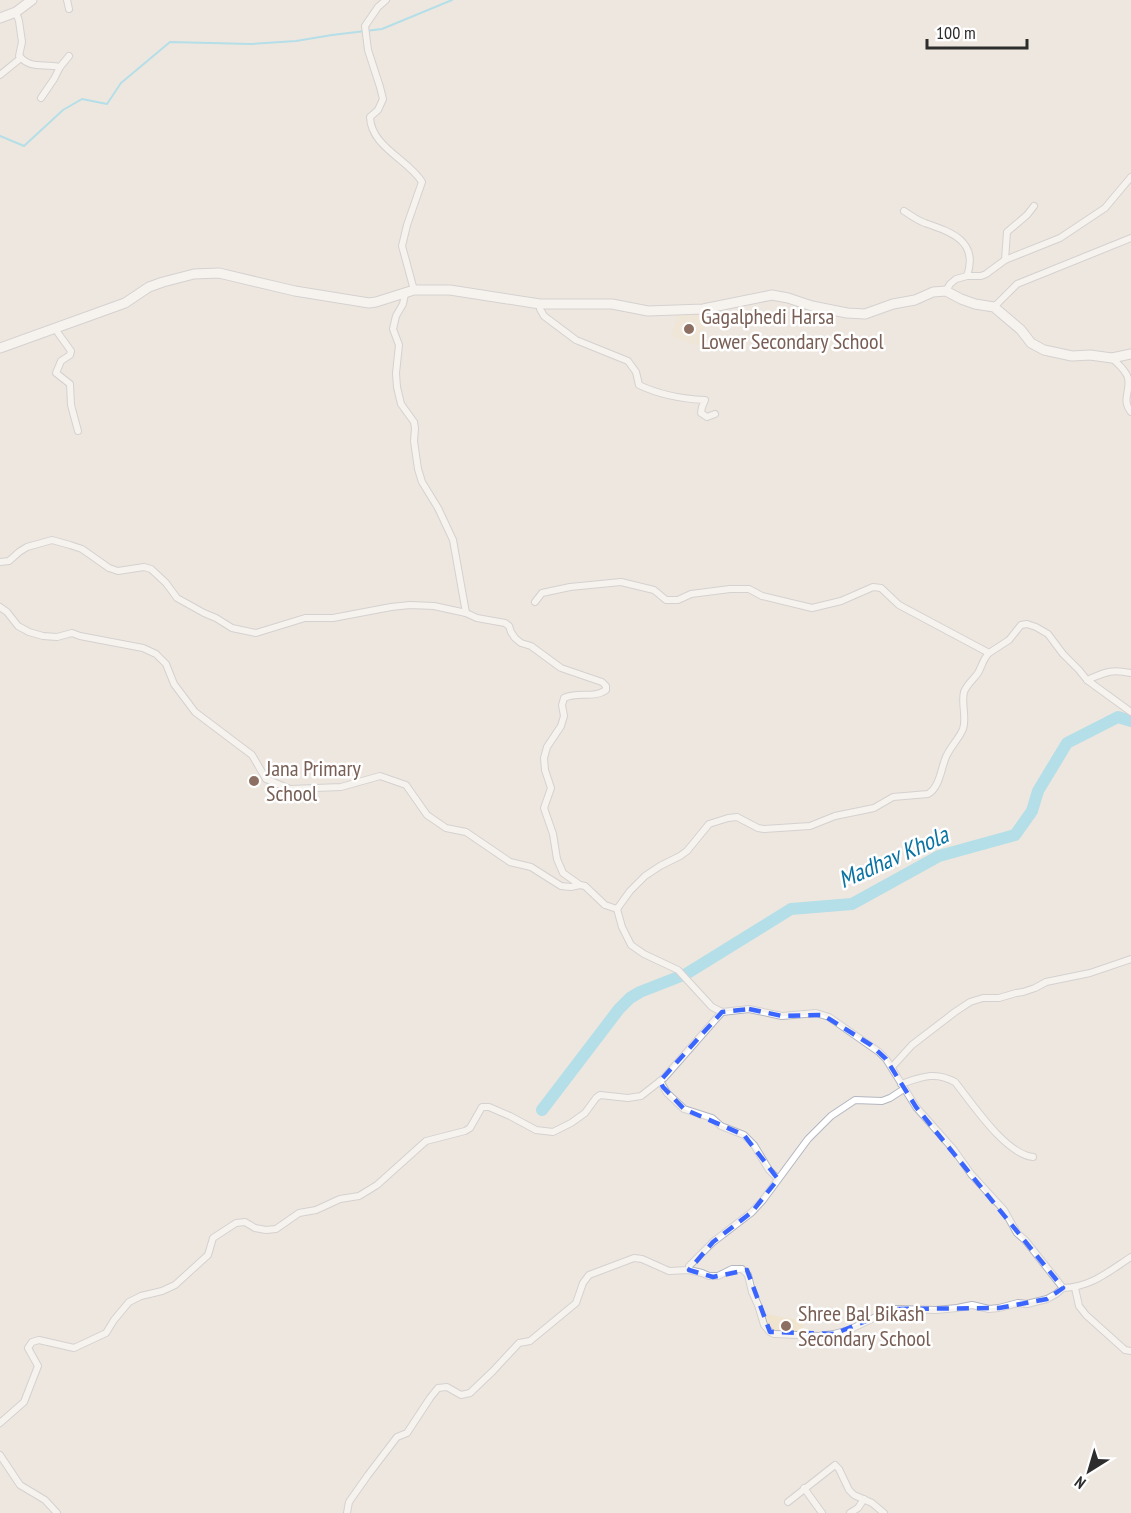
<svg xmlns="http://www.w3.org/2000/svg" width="1131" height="1513" viewBox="0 0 1131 1513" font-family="'PT Sans Narrow',sans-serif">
  <rect width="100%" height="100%" fill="#eee7df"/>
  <g fill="#f0e4ce">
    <path d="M 710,307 L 699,346 L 671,336 L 679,312 Z"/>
    <path d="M 766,1314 L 803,1321 L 803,1332 L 769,1331 Z"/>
  </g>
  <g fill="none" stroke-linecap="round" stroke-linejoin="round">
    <path stroke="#6fd4f3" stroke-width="2" d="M 0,136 L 24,146 L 63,110 L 82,99 L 107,104 L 121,83 L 170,42 L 251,44 L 296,41 L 332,35 L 382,29 L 452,0"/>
    <path stroke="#6fd4f3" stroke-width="12" d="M 542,1110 L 619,1009 L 630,998 L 640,992 L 686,974 L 791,909 L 852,904 L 939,856 L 1015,835 L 1032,811 L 1038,791 L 1067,743 L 1118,717 L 1131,721"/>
    <g stroke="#b3b6c0" stroke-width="8">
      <g id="street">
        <path d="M 67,0 L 69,9"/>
        <path d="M 386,0 L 378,7 L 365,26 L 368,50 L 380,87 L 383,99 L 378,110 L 370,117 C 371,147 409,160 422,182 L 407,225 L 402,246 L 414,290"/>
        <path d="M 16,12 L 19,21 L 22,42 L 19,56 C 32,70 43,63 60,67 L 69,56"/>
        <path d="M 0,75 L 21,58"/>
        <path d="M 41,98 L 54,79 L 60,67"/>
        <path d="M 904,211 C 910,215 918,221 925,223 C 951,232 979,241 967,276"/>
        <path d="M 1005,260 L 1007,232 L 1027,215 L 1034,206"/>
        <path d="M 946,291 L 950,284 L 956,279 L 967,276 L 981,276 L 986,274 L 1005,260 L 1060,238 L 1105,208 L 1131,177"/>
        <path d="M 405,294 L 403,304 L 396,316 L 393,329 L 399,345 L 396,373 L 397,387 L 401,404 L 414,422 L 415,428 L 414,441 L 418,469 L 422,482 L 438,508 L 453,540 L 466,613"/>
        <path d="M 540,304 L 540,309 L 544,316 L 576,340 L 628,361 L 636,372 L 639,385 C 660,395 682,399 705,400 L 702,407 L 701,413 L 707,417 L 715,414"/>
        <path d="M 994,307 L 1017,284 L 1131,238"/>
        <path d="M 56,328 L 58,333 L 71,351 L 70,355 L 61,361 L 56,373 L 70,384 L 71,405 L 78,431"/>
        <path d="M 1112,358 C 1118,364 1126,370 1128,378 C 1131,392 1121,399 1131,412"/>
        <path d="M 0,562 L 9,561 L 19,552 L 27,547 L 52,540 L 70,545 L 82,549 L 109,568 L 118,571 L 144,567 L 151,569 L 166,583 L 177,598 L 204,613 L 216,618 L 232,628 L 256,633 L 305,618 L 333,618 L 391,607 L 410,605 L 434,606 L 466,613 L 477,618 L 505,623 L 509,626 L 511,632 L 515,638 L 521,643 L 531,646 L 561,668 L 602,682 L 606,686 L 606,690 C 594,699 577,691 564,698 L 562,705 L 564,716 L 561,726 L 547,747 L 544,758 L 545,770 L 551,788 L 544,808 L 553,834 L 557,859 L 563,873 L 580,885 L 585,886 L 605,905 L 617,909 L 622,927 L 631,945 L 644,954 L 678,970 L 712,1007 L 722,1012 L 749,1009 L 782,1016 L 816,1013 L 829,1017 L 879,1052 L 886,1059 L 916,1107 L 954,1150 L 971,1174 L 1004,1210 L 1017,1233 L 1026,1241 L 1063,1288 C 1091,1287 1108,1272 1131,1257"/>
        <path d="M 535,602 L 542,593 L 570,587 L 621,582 L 654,590 L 666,600 L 678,600 L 691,594 L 730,589 L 749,589 L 762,596 L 812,608 L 841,601 L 873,587 L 881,588 L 899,605 L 989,653 L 1009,640 L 1021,625 L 1027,624 L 1036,627 L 1048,634 L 1063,654 L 1079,670 L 1087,680 L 1131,712"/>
        <path d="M 0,607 L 7,612 L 18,626 L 29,632 L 43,636 L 57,637 L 72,633 L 80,636 L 143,648 L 156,654 L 166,664 L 174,684 L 195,712 L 252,755 L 266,779 L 290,789 L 341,787 L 380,776 L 406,785 L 427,815 L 446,828 L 466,832 L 510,862 L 531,867 L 561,886 L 571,887 L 580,885"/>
        <path d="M 1087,680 C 1106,672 1110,669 1131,673"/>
        <path d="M 617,909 L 630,891 L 645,876 L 660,866 L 680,856 L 687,851 L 709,824 L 728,818 L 737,817 L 758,828 L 764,829 L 810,826 L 835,816 L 874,808 L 893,797 L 928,794 C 940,787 941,768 946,757 C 950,747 959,739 963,729 C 967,718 961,704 964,692 C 967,684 973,680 978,673 C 982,666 983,659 989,653"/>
        <path d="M 892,1067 L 912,1045 L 955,1012 L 970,1002 L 983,998 L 999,998 L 1016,993 L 1023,992 L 1035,988 L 1046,982 L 1090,973 L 1131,959"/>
        <path d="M 660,1081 L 667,1093 L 684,1109 L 712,1118 L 721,1126 L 744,1135 L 754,1145 L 769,1170 L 778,1179"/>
        <path d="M 901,1084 C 922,1077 935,1071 955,1082 C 972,1103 1005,1154 1033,1157"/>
        <path d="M 689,1270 L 689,1266 L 713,1242 L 752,1212 L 763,1200 L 808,1139 L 831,1116 L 855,1100 L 882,1101 L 890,1098 L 904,1089"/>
        <path d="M 1075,1288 L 1079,1306 L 1086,1315 L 1125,1350 L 1131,1351"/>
        <path d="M 0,1423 L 24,1402 L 38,1366 L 28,1348 L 32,1342 L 39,1340 L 74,1348 L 106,1333 L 114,1320 L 129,1302 L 141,1296 L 162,1291 L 175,1285 L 208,1255 L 213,1238 L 236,1223 L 245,1222 L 255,1228 L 266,1230 L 276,1229 L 299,1213 L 316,1210 L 340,1199 L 359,1196 L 377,1185 L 426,1141 L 465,1131 L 470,1128 L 482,1107 L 489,1107 L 510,1116 L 536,1130 L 553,1132 L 571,1123 L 585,1113 L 596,1098 L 600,1095 L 628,1098 L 641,1096 L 664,1078 L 722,1012"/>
        <path d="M 0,1455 L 20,1485 L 45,1500 L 57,1513"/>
        <path d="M 804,1488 L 822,1513"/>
        <path d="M 788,1502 L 835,1465 L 839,1469 L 849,1490 L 854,1495 L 872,1503 L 884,1513"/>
        <path d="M 347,1513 L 349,1502 L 368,1475 L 397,1437 L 407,1433 L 430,1398 L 438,1388 L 447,1387 L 461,1395 L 470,1393 L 493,1371 L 519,1343 L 530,1341 L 576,1303 L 583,1283 L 589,1275 L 634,1258 L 642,1259 L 669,1271 L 689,1270 L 702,1273 L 709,1276 L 718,1276 L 732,1269 L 742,1269 L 748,1275 L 752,1292 L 758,1305 L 764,1325 L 770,1332 L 774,1334 L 819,1336 L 834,1334 L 849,1330 L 888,1311 L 895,1309 L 936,1310 L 957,1308 L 972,1305 L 989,1309 L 999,1308 L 1018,1303 L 1027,1304 L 1047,1299 L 1056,1294 L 1063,1288"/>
        <path d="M 850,1513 L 858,1508 L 864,1499"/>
      </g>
    </g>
    <g stroke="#b3b6c0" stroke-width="11">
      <g id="secondary">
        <path d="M 0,18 L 16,12 L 32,0"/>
        <path d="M 0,348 L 125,303 L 149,287 L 163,282 L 194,274 L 219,273 L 295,291 L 369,303 L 376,302 L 414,290 L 450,290 L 540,304 L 612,304 L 648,311 L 703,309 L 772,295 L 788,298 L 812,306 L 847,313 L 865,314 L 893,304 L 915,300 L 933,292 L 946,291 L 961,299 L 975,304 L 994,307 L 1021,330 L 1031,343 L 1044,350 L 1072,356 L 1090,355 L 1112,358 L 1131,354"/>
      </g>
    </g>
    <use href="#street" stroke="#fff" stroke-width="6"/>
    <use href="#secondary" stroke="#fff" stroke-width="9"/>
  </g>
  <path d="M0 0H1131V1513H0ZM 749,1009 L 782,1016 L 823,1015 L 871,1045 L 886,1059 L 916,1107 L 1063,1288 L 1047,1299 L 999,1308 L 895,1309 L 834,1334 L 770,1332 L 747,1270 L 713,1277 L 689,1270 L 713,1242 L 752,1212 L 778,1179 L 744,1135 L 684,1109 L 663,1087 L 660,1081 L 722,1012 Z" fill="#eee7df" fill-opacity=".55" fill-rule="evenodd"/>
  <path fill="none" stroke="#3b65ff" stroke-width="4.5" stroke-dasharray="12 8" stroke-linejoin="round" d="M 749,1009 L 782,1016 L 823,1015 L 871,1045 L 886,1059 L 916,1107 L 1063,1288 L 1047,1299 L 999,1308 L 895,1309 L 834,1334 L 770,1332 L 747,1270 L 713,1277 L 689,1270 L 713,1242 L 752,1212 L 778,1179 L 744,1135 L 684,1109 L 663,1087 L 660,1081 L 722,1012 Z"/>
  <g fill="#8d6e63" stroke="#fff" stroke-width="2">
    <circle cx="689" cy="329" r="6"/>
    <circle cx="254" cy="781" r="6"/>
    <circle cx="786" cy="1326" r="6"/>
  </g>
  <g text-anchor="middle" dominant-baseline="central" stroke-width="5" stroke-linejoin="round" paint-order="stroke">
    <g font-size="22" fill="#785e54" stroke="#fff" text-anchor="start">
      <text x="701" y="316">Gagalphedi Harsa<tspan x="701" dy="25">Lower Secondary School</tspan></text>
      <text x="266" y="768">Jana Primary<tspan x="266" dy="25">School</tspan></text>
      <text x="798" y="1313">Shree Bal Bikash<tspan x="798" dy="25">Secondary School</tspan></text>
    </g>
    <g font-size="24" font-style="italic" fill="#0973a4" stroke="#fff">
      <text transform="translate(893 857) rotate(-24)">Madhav Khola</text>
    </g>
  </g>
  <g transform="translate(1089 1471) rotate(217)" stroke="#ffffff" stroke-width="4.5" paint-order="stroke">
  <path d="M0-4.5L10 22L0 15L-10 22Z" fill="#2d2d2d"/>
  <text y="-9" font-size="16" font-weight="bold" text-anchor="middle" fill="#2d2d2d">N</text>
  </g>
  <path d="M927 39v9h100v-9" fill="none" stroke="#2d2d2d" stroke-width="3"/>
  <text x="936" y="39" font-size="18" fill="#2d2d2d" stroke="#ffffff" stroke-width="4.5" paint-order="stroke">100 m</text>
</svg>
